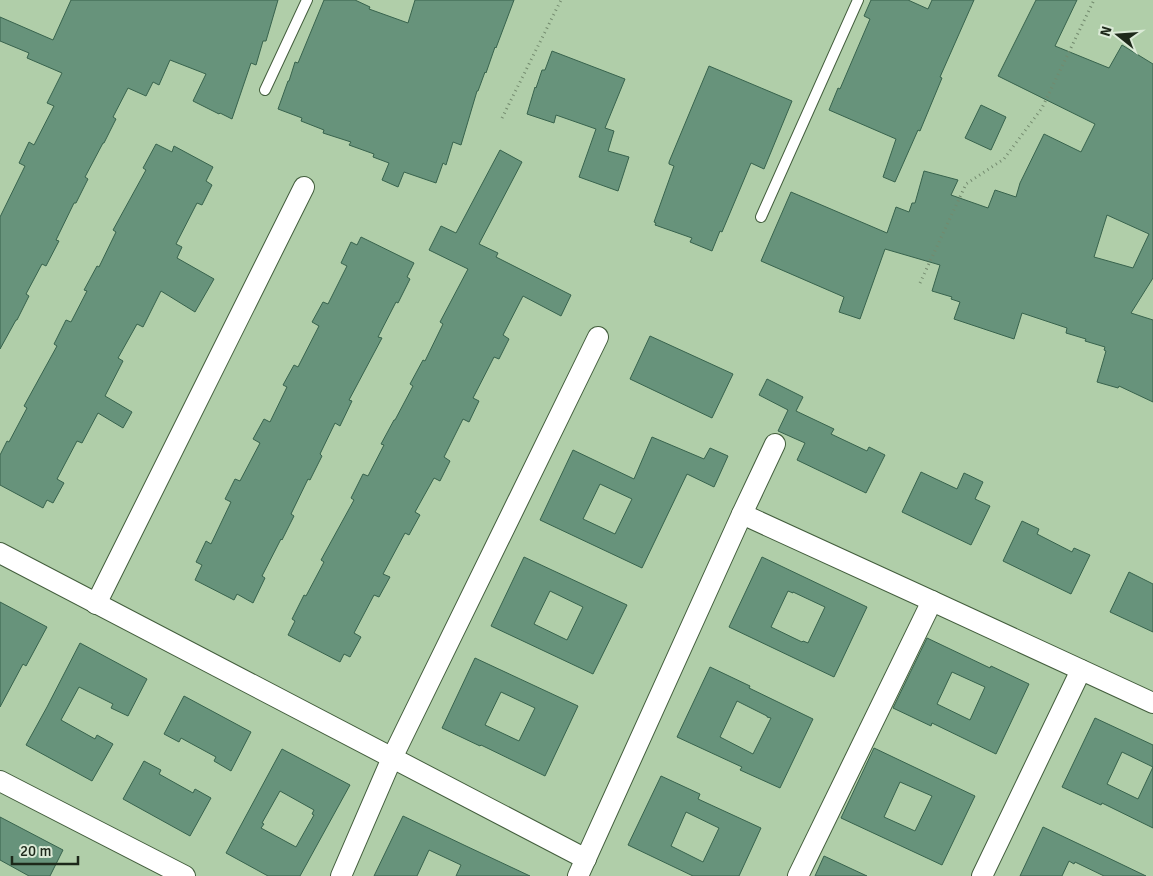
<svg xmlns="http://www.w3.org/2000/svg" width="1153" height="876" viewBox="0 0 1153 876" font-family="Signika,sans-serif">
  <rect width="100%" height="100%" fill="#b0cea9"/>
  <g fill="#67937b" stroke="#38634d" fill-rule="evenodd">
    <path d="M 71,0 L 278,0 L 266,41 L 263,41 L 256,65 L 251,63 L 232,119 L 220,113 L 219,114 L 193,101 L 206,74 L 170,60 L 159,85 L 153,82 L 146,96 L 128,88 L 113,117 L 116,119 L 104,143 L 103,143 L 85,177 L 88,179 L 76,203 L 74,203 L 56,240 L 59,241 L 46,266 L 42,264 L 26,294 L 29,296 L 17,320 L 16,320 L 0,349 L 0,217 L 25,166 L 19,163 L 29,142 L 34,145 L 54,106 L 47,103 L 62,73 L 27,58 L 29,53 L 0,41 L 0,17 L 53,40 Z"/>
    <path d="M 324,0 L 355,0 L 370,7 L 369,9 L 408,23 L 415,0 L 514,0 L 496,48 L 495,47 L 486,73 L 485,72 L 478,91 L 477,91 L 461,145 L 453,142 L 446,165 L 443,163 L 436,183 L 404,172 L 398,187 L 382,180 L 389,163 L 373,157 L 374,154 L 349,145 L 351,142 L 323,133 L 324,130 L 301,121 L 302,118 L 278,109 L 288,81 L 289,81 L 295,62 L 298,63 Z"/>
    <path d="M 871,0 L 908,0 L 928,9 L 932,0 L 974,0 L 940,77 L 942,78 L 920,131 L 918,130 L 895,182 L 883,177 L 896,139 L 829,110 L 838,88 L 840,89 L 870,19 L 864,16 Z"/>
    <path d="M 1036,0 L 1077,0 L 1055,46 L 1109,68 L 1122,45 L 1153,64 L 1153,278 L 1131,313 L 1153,320 L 1153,402 L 1119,386 L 1118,388 L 1097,382 L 1106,351 L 1104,350 L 1105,347 L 1085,341 L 1086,339 L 1066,333 L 1067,328 L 1022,313 L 1014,339 L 954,319 L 960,302 L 951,299 L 952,297 L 932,291 L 940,265 L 885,249 L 860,319 L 839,312 L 844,297 L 761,261 L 791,192 L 887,233 L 896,207 L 909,212 L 912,203 L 915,203 L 924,171 L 958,180 L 951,195 L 988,208 L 995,190 L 1016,197 L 1020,183 L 1044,134 L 1081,152 L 1095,124 L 998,76 ZM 1107,215 L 1149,234 L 1133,268 L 1094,257 Z"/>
    <path d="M 552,51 L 625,79 L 605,128 L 614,131 L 608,151 L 629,157 L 618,191 L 579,177 L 596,129 L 556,115 L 554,123 L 527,114 L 535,87 L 536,88 L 542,70 L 545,70 Z"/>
    <path d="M 709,66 L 792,101 L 764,169 L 751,163 L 722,232 L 720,231 L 712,251 L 690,242 L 692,238 L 655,225 L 656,223 L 654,222 L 674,166 L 669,164 L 669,162 Z"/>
    <path d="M 981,105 L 1006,117 L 991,150 L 965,138 Z"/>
    <path d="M 156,144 L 172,152 L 174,146 L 213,167 L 206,181 L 212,185 L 202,205 L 197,203 L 176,244 L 182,247 L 177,258 L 214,279 L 195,312 L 161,291 L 143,327 L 137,324 L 118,358 L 123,361 L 105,396 L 132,412 L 123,428 L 98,413 L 82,443 L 77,441 L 57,479 L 64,483 L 53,503 L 47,500 L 43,508 L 0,485 L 0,455 L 7,441 L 9,442 L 27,408 L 24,406 L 57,346 L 54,344 L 66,320 L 71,322 L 87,291 L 84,290 L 97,266 L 99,267 L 116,232 L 113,230 L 146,170 L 143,168 Z"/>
    <path d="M 500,150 L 522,162 L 479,244 L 498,253 L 496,257 L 571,295 L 561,316 L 523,296 L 503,335 L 509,339 L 499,359 L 494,357 L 473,398 L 479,401 L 469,422 L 463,419 L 444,457 L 450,461 L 440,481 L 434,478 L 415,512 L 420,515 L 409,535 L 405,533 L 383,574 L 390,577 L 379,597 L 374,595 L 354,633 L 361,637 L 350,657 L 344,654 L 340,662 L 288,635 L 295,621 L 292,619 L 304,595 L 306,596 L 324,562 L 321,560 L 354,500 L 351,498 L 363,474 L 368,476 L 384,445 L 381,444 L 394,420 L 395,420 L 413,386 L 410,384 L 423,360 L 425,361 L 443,324 L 440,322 L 468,269 L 429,250 L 441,226 L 456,233 Z"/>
    <path d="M 361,237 L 414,263 L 407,277 L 410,279 L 398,303 L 396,302 L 378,337 L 382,338 L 349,400 L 352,401 L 340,426 L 335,423 L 320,454 L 322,456 L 310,480 L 308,479 L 291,514 L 294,516 L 282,540 L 281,539 L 262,576 L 265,578 L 253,603 L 237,594 L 234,600 L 195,580 L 202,565 L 196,562 L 206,541 L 211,544 L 231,502 L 225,499 L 235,479 L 240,481 L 260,443 L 253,439 L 264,419 L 270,422 L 287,387 L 283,385 L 294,365 L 298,367 L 319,326 L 312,322 L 323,302 L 328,304 L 347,266 L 341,263 L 351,242 L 357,245 Z"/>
    <path d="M 650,336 L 733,374 L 712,418 L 630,379 Z"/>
    <path d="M 767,379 L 803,397 L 796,411 L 834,429 L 831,434 L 867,451 L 869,447 L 885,455 L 866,493 L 797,460 L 805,443 L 778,431 L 788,410 L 759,395 Z"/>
    <path d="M 652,437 L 704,459 L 710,448 L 728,456 L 714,487 L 687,474 L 642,568 L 540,520 L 573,450 L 634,479 ZM 600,484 L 632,499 L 615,534 L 583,519 Z"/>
    <path d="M 921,472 L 957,489 L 964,473 L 983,482 L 975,499 L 990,506 L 971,545 L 902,512 Z"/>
    <path d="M 1022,521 L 1039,529 L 1037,534 L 1072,552 L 1074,548 L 1090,555 L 1071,594 L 1003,561 Z"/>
    <path d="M 524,557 L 627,605 L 593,674 L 491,626 ZM 550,591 L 583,607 L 567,640 L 534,624 Z"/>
    <path d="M 762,557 L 867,607 L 834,677 L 729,627 ZM 788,591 L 793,593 L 793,592 L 825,607 L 808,643 L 803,641 L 802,642 L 771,627 Z"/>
    <path d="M 1129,572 L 1153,584 L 1153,632 L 1110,612 Z"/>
    <path d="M 0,602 L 47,627 L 26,666 L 23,664 L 0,707 Z"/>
    <path d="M 927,638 L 990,668 L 991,666 L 1029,684 L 996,754 L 932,723 L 931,726 L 893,708 ZM 952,672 L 985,687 L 970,720 L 937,704 Z"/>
    <path d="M 80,643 L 147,679 L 128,716 L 111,708 L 113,704 L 79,687 L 61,720 L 95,739 L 97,735 L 113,744 L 92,781 L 26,745 L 47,707 Z"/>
    <path d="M 475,658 L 578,706 L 545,776 L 481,745 L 480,746 L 442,728 ZM 501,692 L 535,708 L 519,741 L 485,725 Z"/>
    <path d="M 710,667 L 750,686 L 749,688 L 813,719 L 780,788 L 740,770 L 742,767 L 677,737 ZM 737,701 L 767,716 L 767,717 L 771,718 L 753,754 L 720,737 Z"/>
    <path d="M 184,696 L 251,732 L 231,771 L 214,761 L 216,757 L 181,738 L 179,742 L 164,734 Z"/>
    <path d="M 1095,718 L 1153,745 L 1153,767 L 1122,752 L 1107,784 L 1138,799 L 1153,767 L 1153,828 L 1102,803 L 1101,805 L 1062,787 Z"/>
    <path d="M 874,748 L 975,796 L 942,865 L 841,818 ZM 900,782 L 932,796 L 915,831 L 884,817 Z"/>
    <path d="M 282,749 L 350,785 L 300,876 L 268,876 L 226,853 ZM 280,791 L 314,810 L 312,814 L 314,815 L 296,847 L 261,828 L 264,824 L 262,823 Z"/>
    <path d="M 144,761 L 161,770 L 159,774 L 193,793 L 195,789 L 211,798 L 190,836 L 123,799 Z"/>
    <path d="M 661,776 L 700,794 L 698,799 L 761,828 L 739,876 L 693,876 L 628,845 ZM 686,812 L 719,828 L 703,862 L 671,846 Z"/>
    <path d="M 403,816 L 466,846 L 530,876 L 456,876 L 461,865 L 429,850 L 417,876 L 374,876 Z"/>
    <path d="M 0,817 L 63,850 L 50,876 L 29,876 L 0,860 Z"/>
    <path d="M 1043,827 L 1098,853 L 1146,876 L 1104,876 L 1075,862 L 1074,864 L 1069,861 L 1062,876 L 1020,876 Z"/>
    <path d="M 824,856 L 867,876 L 815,876 Z"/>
  </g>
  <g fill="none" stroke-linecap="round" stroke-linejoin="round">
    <g stroke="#435e3d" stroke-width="12">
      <g id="lane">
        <path d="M 265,90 L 307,0"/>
        <path d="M 761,217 L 858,0"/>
      </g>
    </g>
    <g stroke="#435e3d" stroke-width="22">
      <g id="street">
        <path d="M 742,514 L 932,601 L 1153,703"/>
        <path d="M 0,553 L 586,859"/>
        <path d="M 96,604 L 304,187"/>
        <path d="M 0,781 L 185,876"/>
        <path d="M 341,876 L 392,758 L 598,337"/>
        <path d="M 578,876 L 742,514 L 775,444"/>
        <path d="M 798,876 L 932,601"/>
        <path d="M 982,876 L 1081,670"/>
      </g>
    </g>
    <g stroke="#738a6e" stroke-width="3" stroke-dasharray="1 4" stroke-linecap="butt">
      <path d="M 502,118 L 561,0"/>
      <path d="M 920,283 L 966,184 L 1004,159 L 1042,108 L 1094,0"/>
    </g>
    <use href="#lane" stroke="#fff" stroke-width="10"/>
    <use href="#street" stroke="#fff" stroke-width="20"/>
  </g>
  <g transform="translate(1118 35) rotate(287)" stroke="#dbead7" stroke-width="4" paint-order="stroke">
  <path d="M0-4L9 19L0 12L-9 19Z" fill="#1d281a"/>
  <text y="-8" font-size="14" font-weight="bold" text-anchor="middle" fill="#1d281a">N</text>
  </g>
  <path d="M12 856v8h66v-8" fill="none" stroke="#1d281a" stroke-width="2.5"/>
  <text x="20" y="856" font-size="15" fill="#1d281a" stroke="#dbead7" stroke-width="4" paint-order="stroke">20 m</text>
</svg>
